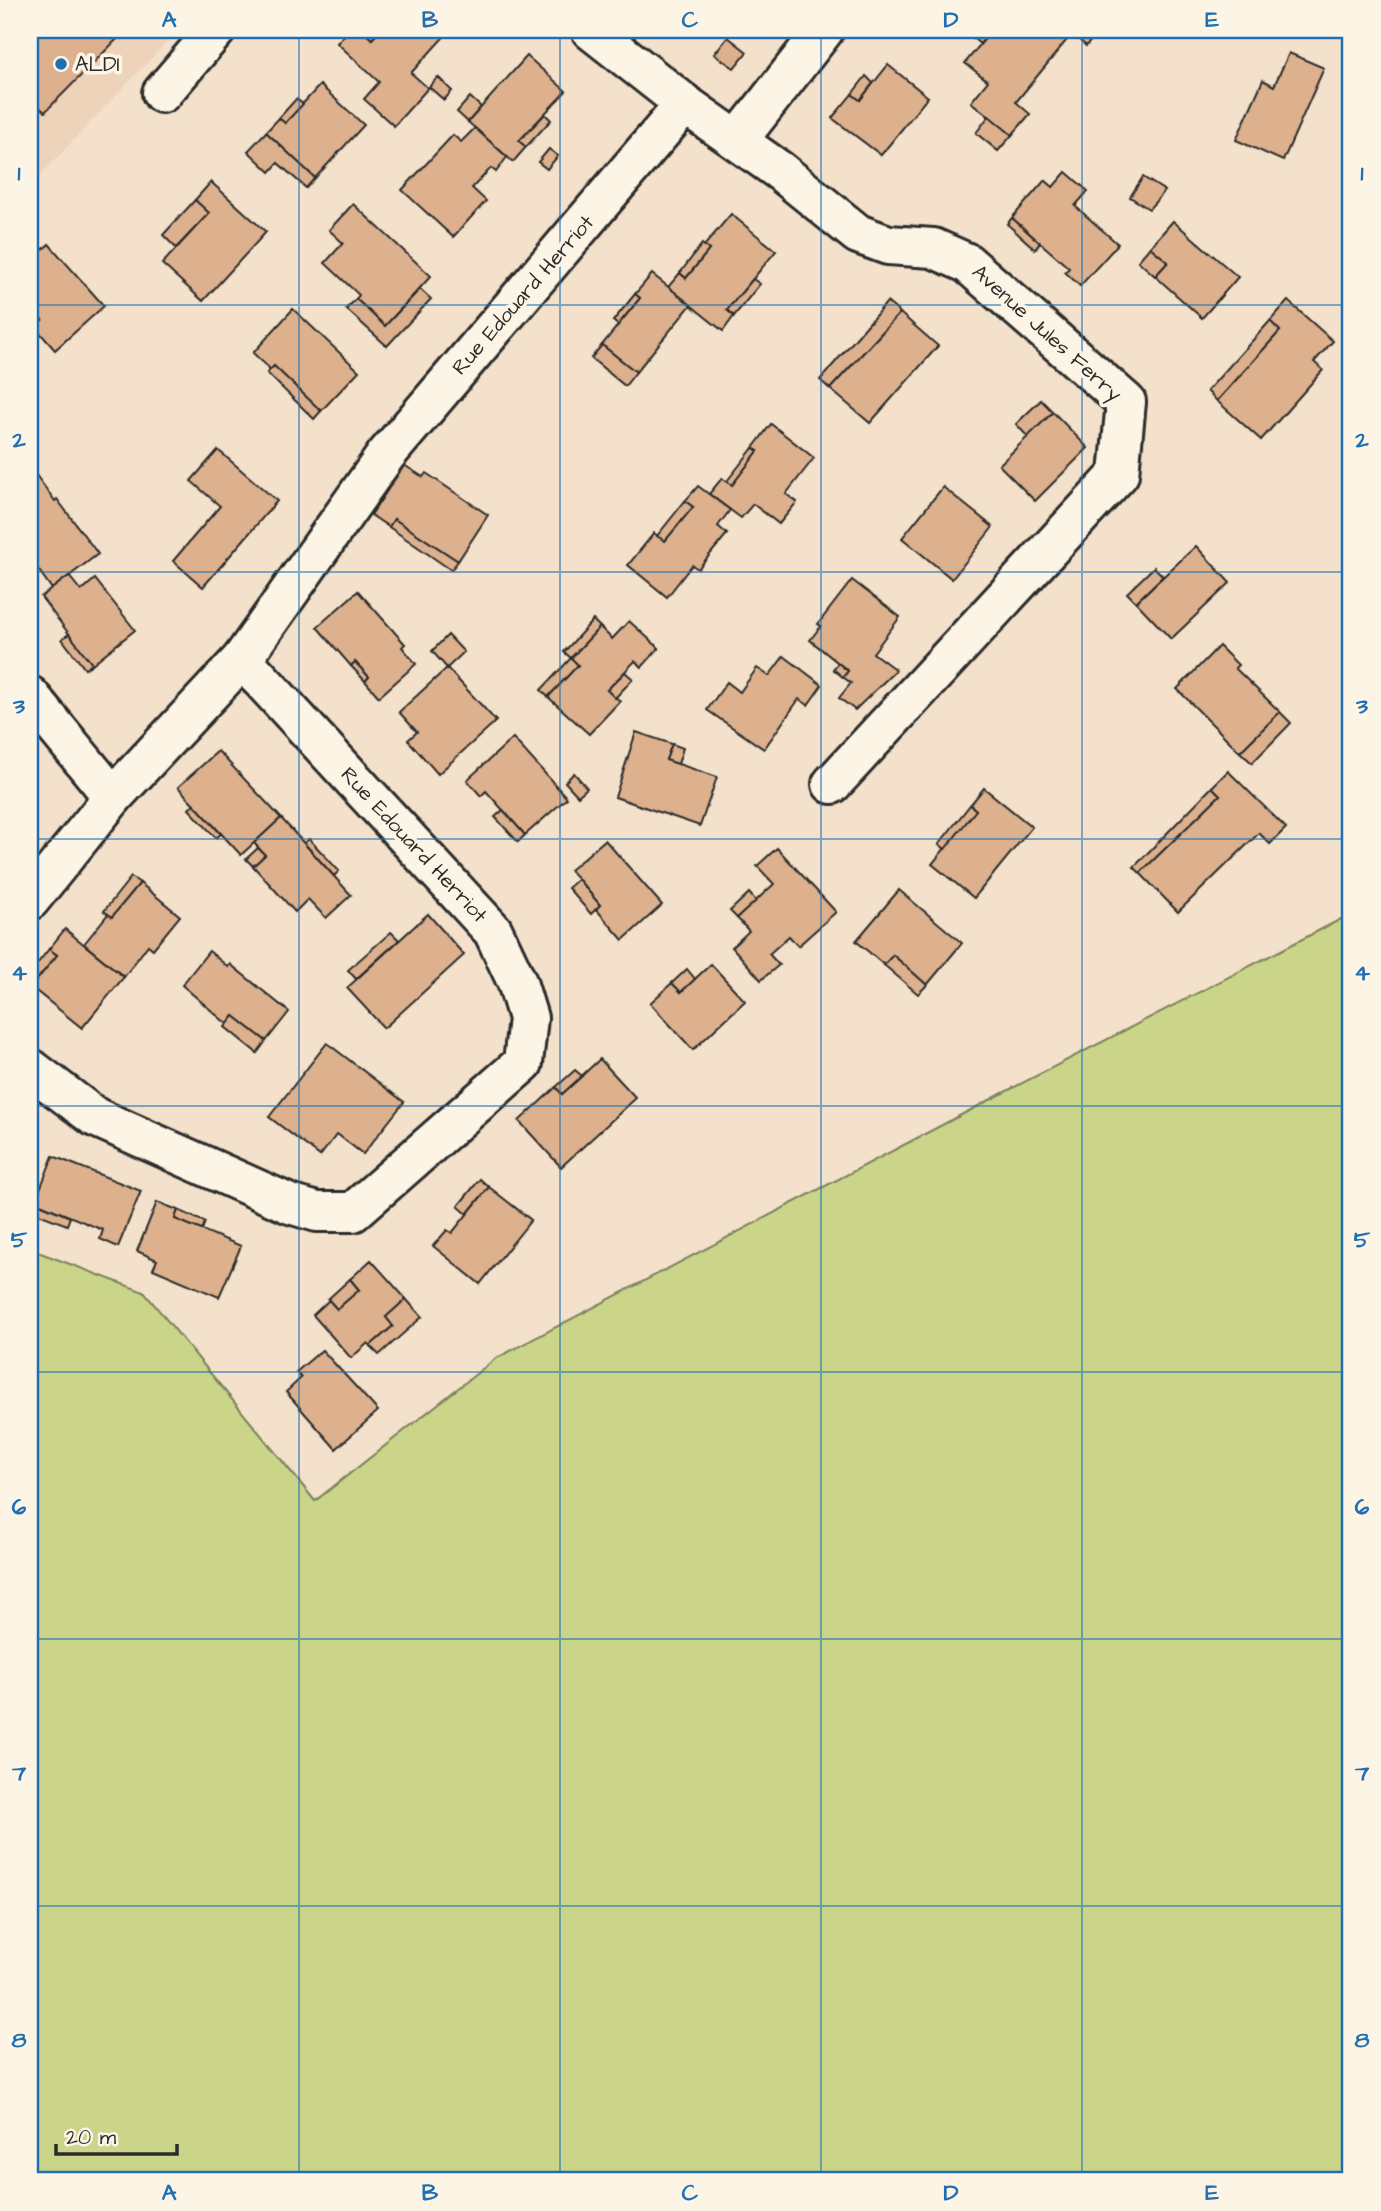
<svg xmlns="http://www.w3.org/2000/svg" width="1381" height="2211" viewBox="0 0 1381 2211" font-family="'Architects Daughter',sans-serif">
  <rect width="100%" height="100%" fill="#f3e1cb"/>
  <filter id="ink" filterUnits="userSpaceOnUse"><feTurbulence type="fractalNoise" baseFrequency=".0143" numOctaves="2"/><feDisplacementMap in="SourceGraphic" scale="14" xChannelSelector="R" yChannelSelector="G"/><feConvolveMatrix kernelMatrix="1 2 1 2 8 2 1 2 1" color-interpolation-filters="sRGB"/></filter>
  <g filter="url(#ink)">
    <path fill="#ecd3b9" d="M 30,30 L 178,30 L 30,186 Z"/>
    <path fill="#cad589" stroke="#7a805a" stroke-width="2" d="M 1351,914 L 1351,2181 L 30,2181 L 30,1249 L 144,1292 L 315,1501 L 495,1359 L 1007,1091 Z"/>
    <g fill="#ddb18e" stroke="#2b2b2b" stroke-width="2">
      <path d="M 30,30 L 126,30 L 45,112 L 30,99 Z"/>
      <path d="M 349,30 L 362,30 L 372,39 L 380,30 L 450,30 L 411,73 L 428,88 L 394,126 L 364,99 L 379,82 L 337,43 Z"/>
      <path d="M 362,30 L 380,30 L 372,39 Z"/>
      <path d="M 969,30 L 992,30 L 980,44 L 967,33 Z"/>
      <path d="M 992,30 L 1075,30 L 1016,102 L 1030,114 L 1012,135 L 971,102 L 988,81 L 965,63 Z"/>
      <path d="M 1084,30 L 1100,30 L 1086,46 L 1077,38 Z"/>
      <path d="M 728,37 L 747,52 L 734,68 L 714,54 Z"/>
      <path d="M 1289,53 L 1324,68 L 1283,161 L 1236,140 L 1263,80 L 1274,86 Z"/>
      <path d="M 527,56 L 566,91 L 519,141 L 526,147 L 513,162 L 468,122 Z"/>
      <path d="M 888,65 L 928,97 L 881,155 L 832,118 L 852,94 L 860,100 Z"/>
      <path d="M 866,76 L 873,83 L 860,100 L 852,94 Z"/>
      <path d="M 438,77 L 452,91 L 444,100 L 429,87 Z"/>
      <path d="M 320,85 L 364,125 L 315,178 L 266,132 L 279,118 L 285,123 Z"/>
      <path d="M 470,97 L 481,107 L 468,122 L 457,112 Z"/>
      <path d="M 296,99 L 303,104 L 285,123 L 279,118 Z"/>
      <path d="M 545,114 L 551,120 L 526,147 L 519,141 Z"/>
      <path d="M 989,116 L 1012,135 L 998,151 L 976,133 Z"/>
      <path d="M 475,128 L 507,157 L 496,172 L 491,168 L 472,188 L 486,201 L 453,237 L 402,190 L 453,135 L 461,142 Z"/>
      <path d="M 266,132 L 315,178 L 306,188 L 278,163 L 270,172 L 248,151 Z"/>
      <path d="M 549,149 L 558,156 L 547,169 L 538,162 Z"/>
      <path d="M 1066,172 L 1088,191 L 1075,206 L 1118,244 L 1080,286 L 1065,272 L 1069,268 L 1012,218 L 1045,180 L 1053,187 Z"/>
      <path d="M 1143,177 L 1165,191 L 1149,209 L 1130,197 Z"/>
      <path d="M 211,182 L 266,232 L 203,301 L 162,264 L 209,213 L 195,200 Z"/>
      <path d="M 195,200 L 209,213 L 176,248 L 163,235 Z"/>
      <path d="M 353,204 L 431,276 L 385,326 L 356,299 L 359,295 L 325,263 L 343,243 L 329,230 Z"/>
      <path d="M 731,214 L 776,251 L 727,310 L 734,316 L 723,331 L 668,287 L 680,273 L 686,278 L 709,250 L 704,246 Z"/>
      <path d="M 1012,218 L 1040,243 L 1035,249 L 1007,224 Z"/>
      <path d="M 1173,221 L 1238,277 L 1202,318 L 1155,276 L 1168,262 L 1150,247 Z"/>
      <path d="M 49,244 L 104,306 L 55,350 L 34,326 L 42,320 L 30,305 L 30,261 Z"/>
      <path d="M 702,244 L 709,250 L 686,278 L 680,273 Z"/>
      <path d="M 1150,247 L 1168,262 L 1155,276 L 1138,261 Z"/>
      <path d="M 652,274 L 691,305 L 636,372 L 602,345 L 640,298 L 635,294 Z"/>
      <path d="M 753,279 L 760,284 L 734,316 L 727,310 Z"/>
      <path d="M 420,289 L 431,299 L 387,346 L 346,309 L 356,299 L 385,326 Z"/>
      <path d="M 635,294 L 640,298 L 618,325 L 613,321 Z"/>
      <path d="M 1288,301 L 1333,341 L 1314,362 L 1323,370 L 1261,440 L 1217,401 L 1280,331 L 1270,321 Z"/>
      <path d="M 887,302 L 900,313 L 830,389 L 820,380 Z"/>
      <path d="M 30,305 L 42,320 L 34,326 L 30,321 Z"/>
      <path d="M 293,309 L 359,371 L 321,411 L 274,366 L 271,370 L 253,353 Z"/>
      <path d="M 900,313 L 938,346 L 870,423 L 830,389 Z"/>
      <path d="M 1270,321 L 1280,331 L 1217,401 L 1207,391 Z"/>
      <path d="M 602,345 L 636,372 L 625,386 L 591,358 Z"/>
      <path d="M 274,366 L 321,411 L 314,419 L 267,373 Z"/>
      <path d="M 1041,400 L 1053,412 L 1028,437 L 1016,424 Z"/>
      <path d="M 1053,412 L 1088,448 L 1035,501 L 999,465 Z"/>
      <path d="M 771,424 L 814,458 L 786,494 L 797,502 L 779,524 L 753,504 L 741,518 L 709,494 L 722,478 L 732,485 L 758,451 L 753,448 Z"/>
      <path d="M 753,448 L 758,451 L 732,485 L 727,481 Z"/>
      <path d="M 218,450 L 277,501 L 203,587 L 173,561 L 220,506 L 191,481 Z"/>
      <path d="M 404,465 L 423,477 L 426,473 L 488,515 L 458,561 L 394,519 L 389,527 L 371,515 Z"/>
      <path d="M 30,467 L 55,501 L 57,499 L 98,554 L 52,589 L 30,558 L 30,522 L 33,520 L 30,516 Z"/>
      <path d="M 698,486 L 730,510 L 718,526 L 727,534 L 698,569 L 692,565 L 667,597 L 628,565 L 654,533 L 665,541 L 693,507 L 685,501 Z"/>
      <path d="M 943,487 L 993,527 L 952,579 L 902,538 Z"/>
      <path d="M 685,501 L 693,507 L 665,541 L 657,536 Z"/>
      <path d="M 394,519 L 458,561 L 451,570 L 389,527 Z"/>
      <path d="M 1196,546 L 1230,583 L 1171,639 L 1136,602 Z"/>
      <path d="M 1154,567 L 1163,576 L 1136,602 L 1127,593 Z"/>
      <path d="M 69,576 L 81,591 L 95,579 L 135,630 L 92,664 L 41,597 Z"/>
      <path d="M 852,580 L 900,617 L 873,653 L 896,670 L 855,710 L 839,698 L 851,683 L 843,677 L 848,671 L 810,640 L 821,626 L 818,624 Z"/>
      <path d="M 358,591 L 405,644 L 402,647 L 416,664 L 379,697 L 365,681 L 369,677 L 355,662 L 351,666 L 317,627 Z"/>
      <path d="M 593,620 L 600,627 L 571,658 L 564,652 Z"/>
      <path d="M 629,621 L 659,648 L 642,667 L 635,661 L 607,690 L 620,701 L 589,734 L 548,697 L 578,665 L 571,658 L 600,627 L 612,639 Z"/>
      <path d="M 69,634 L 92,664 L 85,669 L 62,639 Z"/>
      <path d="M 448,635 L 464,652 L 447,668 L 432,651 Z"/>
      <path d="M 1219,646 L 1238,665 L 1235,668 L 1280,712 L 1240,752 L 1177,689 Z"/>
      <path d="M 784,656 L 822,685 L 808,705 L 799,699 L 764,749 L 707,710 L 727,682 L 740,692 L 757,668 L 769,676 Z"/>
      <path d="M 571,658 L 578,665 L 548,697 L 541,690 Z"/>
      <path d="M 355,662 L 369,677 L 365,681 L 351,666 Z"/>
      <path d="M 838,663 L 848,671 L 843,677 L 833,669 Z"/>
      <path d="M 447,668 L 496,721 L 438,774 L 408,740 L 417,732 L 399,712 Z"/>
      <path d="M 625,672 L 633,679 L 615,698 L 607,690 Z"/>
      <path d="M 1280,712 L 1291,723 L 1252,763 L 1240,752 Z"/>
      <path d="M 636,732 L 672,744 L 666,760 L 717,777 L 700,826 L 615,797 Z"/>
      <path d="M 513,738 L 567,798 L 525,835 L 486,791 L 481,796 L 467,780 Z"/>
      <path d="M 672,744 L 683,748 L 678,764 L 666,760 Z"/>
      <path d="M 218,751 L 281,818 L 241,855 L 178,787 Z"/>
      <path d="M 1228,771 L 1286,828 L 1270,844 L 1259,833 L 1178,912 L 1140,873 L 1220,795 L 1212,787 Z"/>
      <path d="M 574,773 L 587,788 L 578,796 L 565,782 Z"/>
      <path d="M 1212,787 L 1220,795 L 1140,873 L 1134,867 Z"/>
      <path d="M 984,788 L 1032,827 L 974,898 L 932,864 L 976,810 L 970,805 Z"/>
      <path d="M 194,804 L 221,834 L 216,838 L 189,809 Z"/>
      <path d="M 970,805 L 976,810 L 945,849 L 939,844 Z"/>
      <path d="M 503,810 L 525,835 L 518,842 L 495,817 Z"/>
      <path d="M 281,818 L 351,895 L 326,918 L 308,899 L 295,912 L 253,866 L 265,855 L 254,843 Z"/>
      <path d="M 309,839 L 339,871 L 334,876 L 304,843 Z"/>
      <path d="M 605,840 L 662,905 L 623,940 L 596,909 L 600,905 L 570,870 Z"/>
      <path d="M 258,848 L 265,855 L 253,866 L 246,859 Z"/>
      <path d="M 777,848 L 836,912 L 798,946 L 789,936 L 769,954 L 779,965 L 761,980 L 732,947 L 749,931 L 737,918 L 774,884 L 757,866 Z"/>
      <path d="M 131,877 L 140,883 L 112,917 L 104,911 Z"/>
      <path d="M 578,879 L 600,905 L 591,914 L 568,888 Z"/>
      <path d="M 140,883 L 180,916 L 153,949 L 148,945 L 124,977 L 84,944 L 108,914 L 112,917 Z"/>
      <path d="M 899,890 L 962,943 L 927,985 L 893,955 L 884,965 L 856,941 Z"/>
      <path d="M 749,893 L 756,901 L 737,918 L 730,911 Z"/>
      <path d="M 428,914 L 464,955 L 384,1028 L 347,988 Z"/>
      <path d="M 65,929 L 124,977 L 82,1028 L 31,987 L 57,955 L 49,949 Z"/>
      <path d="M 391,932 L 399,940 L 356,979 L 348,970 Z"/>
      <path d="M 49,949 L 57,955 L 31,987 L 30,973 Z"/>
      <path d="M 209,951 L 228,967 L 230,964 L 289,1012 L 266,1041 L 234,1016 L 228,1025 L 182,985 Z"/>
      <path d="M 893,955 L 927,985 L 918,994 L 884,965 Z"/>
      <path d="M 711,964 L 745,1001 L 693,1050 L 650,1003 L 672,983 L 681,992 Z"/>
      <path d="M 687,969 L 695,979 L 681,992 L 672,983 Z"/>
      <path d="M 234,1016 L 266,1041 L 257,1053 L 225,1027 Z"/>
      <path d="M 327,1043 L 404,1102 L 363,1154 L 337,1134 L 320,1156 L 269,1117 Z"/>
      <path d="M 600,1059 L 636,1098 L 561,1167 L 519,1121 L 556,1087 L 562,1094 Z"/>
      <path d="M 575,1070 L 582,1076 L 562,1094 L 556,1087 Z"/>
      <path d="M 53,1156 L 141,1191 L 118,1247 L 100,1239 L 103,1230 L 35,1202 Z"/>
      <path d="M 480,1179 L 489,1187 L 467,1214 L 458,1206 Z"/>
      <path d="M 489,1187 L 531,1220 L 480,1284 L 433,1246 L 447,1230 L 452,1233 Z"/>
      <path d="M 35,1202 L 70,1217 L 67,1225 L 31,1211 Z"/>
      <path d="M 157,1202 L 178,1210 L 175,1219 L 241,1246 L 219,1297 L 153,1269 L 157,1260 L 137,1251 Z"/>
      <path d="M 178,1210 L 205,1222 L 202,1230 L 175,1219 Z"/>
      <path d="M 371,1260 L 406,1299 L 386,1317 L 393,1326 L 370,1346 L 368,1343 L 351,1358 L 313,1315 L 329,1300 L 337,1309 L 359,1290 L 350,1279 Z"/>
      <path d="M 350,1279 L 359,1290 L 337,1309 L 328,1299 Z"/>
      <path d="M 406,1299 L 422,1317 L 379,1355 L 370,1346 L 393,1326 L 386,1317 Z"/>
      <path d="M 322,1350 L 378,1411 L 336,1449 L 286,1392 L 301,1378 L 296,1372 Z"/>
    </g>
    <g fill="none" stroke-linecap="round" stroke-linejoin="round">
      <g stroke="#2b2b2b" stroke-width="44">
        <g id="minor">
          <path d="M 591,30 L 685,104 L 780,171 L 858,234 L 888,245 L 933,248 L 967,263 L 1126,402 L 1119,474 L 832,784"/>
          <path d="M 162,93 L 216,30"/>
          <path d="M 738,140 L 824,30"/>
          <path d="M 30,696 L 113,797"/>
          <path d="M 30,900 L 113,797 L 242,659 L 386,455 L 685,104"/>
          <path d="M 30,1068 L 95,1117 L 290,1204 L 317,1212 L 353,1212 L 523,1063 L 528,1018 L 517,982 L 493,931 L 242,659"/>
        </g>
      </g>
      <use href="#minor" stroke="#fcf5e5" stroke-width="38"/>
    </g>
  </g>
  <path fill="none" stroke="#1f6fb2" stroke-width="2" stroke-opacity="0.55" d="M 299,30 L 299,2181M 560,30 L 560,2181M 821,30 L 821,2181M 1082,30 L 1082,2181M 30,305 L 1351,305M 30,572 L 1351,572M 30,839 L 1351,839M 30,1106 L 1351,1106M 30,1372 L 1351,1372M 30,1639 L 1351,1639M 30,1906 L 1351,1906"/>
  <circle fill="#1f6fb2" stroke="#fcf5e5" stroke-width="2.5" cx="61" cy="64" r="7"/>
  <g text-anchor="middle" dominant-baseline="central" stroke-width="7" stroke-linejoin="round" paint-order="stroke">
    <g font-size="21" fill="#2b2b2b" stroke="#fcf5e5" text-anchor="start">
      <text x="75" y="64">ALDI</text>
    </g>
    <g font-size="21" fill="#2b2b2b" stroke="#fcf5e5">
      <text transform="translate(523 295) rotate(-49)">Rue Edouard Herriot</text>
      <text transform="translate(1047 333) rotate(42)">Avenue Jules Ferry</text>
      <text transform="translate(414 845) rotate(47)">Rue Edouard Herriot</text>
    </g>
  </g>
  <rect width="1381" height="2211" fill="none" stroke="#fcf5e5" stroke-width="77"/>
  <path d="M56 2144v10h121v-10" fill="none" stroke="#2b2b2b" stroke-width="3.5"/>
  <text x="66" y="2144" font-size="21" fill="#2b2b2b" stroke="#fcf5e5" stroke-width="5" paint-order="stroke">20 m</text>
  <rect x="38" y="38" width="1304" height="2134" fill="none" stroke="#1f6fb2" stroke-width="2.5"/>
  <g font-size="23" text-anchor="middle" font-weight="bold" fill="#1f6fb2">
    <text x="169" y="27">A</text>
    <text x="430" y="27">B</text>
    <text x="690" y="27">C</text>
    <text x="951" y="27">D</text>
    <text x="1212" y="27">E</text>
    <text x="19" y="180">1</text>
    <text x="1362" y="180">1</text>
    <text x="19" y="447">2</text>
    <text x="1362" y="447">2</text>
    <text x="19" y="713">3</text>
    <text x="1362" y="713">3</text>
    <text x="19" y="980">4</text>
    <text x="1362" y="980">4</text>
    <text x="19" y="1247">5</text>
    <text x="1362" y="1247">5</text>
    <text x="19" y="1514">6</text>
    <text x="1362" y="1514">6</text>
    <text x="19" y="1780">7</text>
    <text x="1362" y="1780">7</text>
    <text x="19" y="2047">8</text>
    <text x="1362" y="2047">8</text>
    <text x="169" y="2200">A</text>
    <text x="430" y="2200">B</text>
    <text x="690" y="2200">C</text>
    <text x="951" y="2200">D</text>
    <text x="1212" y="2200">E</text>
  </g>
</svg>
